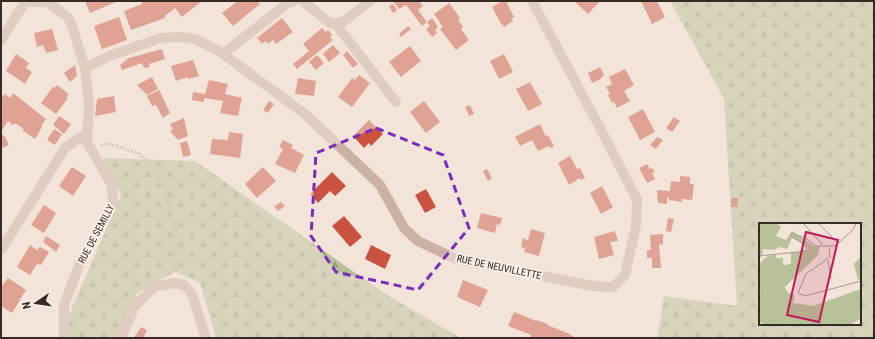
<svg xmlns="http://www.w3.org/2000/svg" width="875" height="339" viewBox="0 0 875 339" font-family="'Roboto Condensed',sans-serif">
  <defs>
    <pattern id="forest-firs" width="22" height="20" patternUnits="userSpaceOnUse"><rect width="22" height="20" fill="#b8c298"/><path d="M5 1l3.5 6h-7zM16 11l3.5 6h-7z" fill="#969e7c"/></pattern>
  </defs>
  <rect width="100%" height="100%" fill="#f2e4d9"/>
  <g fill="url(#forest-firs)" fill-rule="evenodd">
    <path d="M 670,1 L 874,1 L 874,338 L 657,338 L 664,296 L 737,306 L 724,99 ZM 760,224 L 860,224 L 860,324 L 760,324 Z"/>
    <path d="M 103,158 L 195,161 L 387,295 L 461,338 L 216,338 L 200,283 L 175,272 L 137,293 L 123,338 L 59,338 L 121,195 Z"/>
  </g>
  <g fill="#cb523e">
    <path d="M 85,1 L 118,1 L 90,13 Z"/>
    <path d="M 142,1 L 169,2 L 202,1 L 182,17 L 175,8 L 165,16 L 165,18 L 131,30 L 124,11 L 142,4 Z"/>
    <path d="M 238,1 L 258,1 L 260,4 L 233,26 L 222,13 Z"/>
    <path d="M 393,1 L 419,1 L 423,6 L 418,10 L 427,22 L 422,26 L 406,5 L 399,9 Z"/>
    <path d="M 502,1 L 506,1 L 514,17 L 511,19 L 513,21 L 504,27 L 502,24 L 501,24 L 492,7 Z"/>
    <path d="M 574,1 L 597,1 L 599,2 L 588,14 Z"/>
    <path d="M 641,1 L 657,1 L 665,17 L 652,24 Z"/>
    <path d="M 449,3 L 460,18 L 458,20 L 463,27 L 461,29 L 469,40 L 456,50 L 440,29 L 443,27 L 434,14 Z"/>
    <path d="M 393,4 L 397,10 L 393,13 L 389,6 Z"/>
    <path d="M 119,17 L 127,40 L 102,49 L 94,26 Z"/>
    <path d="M 282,18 L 293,32 L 276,44 L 273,40 L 268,44 L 266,41 L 262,44 L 257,38 Z"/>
    <path d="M 432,18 L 438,27 L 435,30 L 437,33 L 432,37 L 426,29 L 430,26 L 427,22 Z"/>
    <path d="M 408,26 L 411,29 L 401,37 L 399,34 Z"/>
    <path d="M 322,28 L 326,32 L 328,30 L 332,35 L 330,37 L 333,40 L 297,69 L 293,64 L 309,51 L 303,44 Z"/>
    <path d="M 52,29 L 58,50 L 46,53 L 43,45 L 37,47 L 34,33 Z"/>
    <path d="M 333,45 L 340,53 L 329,62 L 323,54 Z"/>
    <path d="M 410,46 L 421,61 L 401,77 L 389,62 Z"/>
    <path d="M 162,49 L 165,59 L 149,64 L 150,67 L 144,68 L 142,63 L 122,70 L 120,65 L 129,58 Z"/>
    <path d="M 347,51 L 358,64 L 353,68 L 343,55 Z"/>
    <path d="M 16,54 L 29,63 L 26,68 L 32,72 L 25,84 L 6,71 Z"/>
    <path d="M 504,54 L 513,72 L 499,79 L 490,61 Z"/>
    <path d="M 317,55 L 324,63 L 316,70 L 309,62 Z"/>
    <path d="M 193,60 L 199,76 L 188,79 L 188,77 L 176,81 L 171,66 Z"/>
    <path d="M 75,65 L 77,76 L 70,82 L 64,73 Z"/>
    <path d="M 600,67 L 604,75 L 599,80 L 592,83 L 588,73 Z"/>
    <path d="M 625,69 L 634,85 L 624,91 L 630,101 L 617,108 L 614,102 L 612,103 L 608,95 L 610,94 L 606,87 L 612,84 L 609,77 Z"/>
    <path d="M 359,75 L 370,83 L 352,107 L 338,97 L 352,78 L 355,80 Z"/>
    <path d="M 152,77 L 158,89 L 147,95 L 137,85 Z"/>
    <path d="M 298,78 L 316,81 L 314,96 L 295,94 Z"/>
    <path d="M 209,80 L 228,84 L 225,94 L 242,98 L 238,116 L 220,113 L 223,101 L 204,98 L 204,102 L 192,100 L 193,92 L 205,94 Z"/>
    <path d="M 530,82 L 542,104 L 528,111 L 516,89 Z"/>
    <path d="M 57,85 L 69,94 L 66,97 L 68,98 L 56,114 L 41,103 L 53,87 L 54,88 Z"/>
    <path d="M 159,90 L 170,113 L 163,118 L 156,105 L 152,106 L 147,96 Z"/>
    <path d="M 13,93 L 46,119 L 41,126 L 42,127 L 35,139 L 22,130 L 24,129 L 15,123 L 13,125 L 8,121 L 1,132 L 1,96 L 2,97 L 5,94 L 10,98 Z"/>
    <path d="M 114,96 L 116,112 L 95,116 L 97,99 Z"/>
    <path d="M 269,101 L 274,104 L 268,113 L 263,110 Z"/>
    <path d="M 424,101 L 440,122 L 426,133 L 410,112 Z"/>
    <path d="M 470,105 L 474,114 L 469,116 L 465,107 Z"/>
    <path d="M 643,109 L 655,132 L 640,140 L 628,117 Z"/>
    <path d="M 59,116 L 71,124 L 64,134 L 53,125 Z"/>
    <path d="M 674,117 L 680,121 L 672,132 L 666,128 Z"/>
    <path d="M 184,118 L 188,136 L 178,140 L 170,131 L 173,130 L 170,124 Z"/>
    <path d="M 369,120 L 383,134 L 371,146 L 369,143 L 364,148 L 353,136 Z"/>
    <path d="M 540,124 L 546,137 L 548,135 L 554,146 L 550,148 L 549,146 L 538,151 L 532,140 L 520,146 L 515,137 Z"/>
    <path d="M 54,129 L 62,134 L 55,145 L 47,140 Z"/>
    <path d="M 229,132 L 243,134 L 240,158 L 210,154 L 212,139 L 228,140 Z"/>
    <path d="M 1,134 L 5,137 L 9,145 L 2,148 Z"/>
    <path d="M 657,137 L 663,140 L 656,149 L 650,145 Z"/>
    <path d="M 283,140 L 293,145 L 291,148 L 304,155 L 295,173 L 275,164 L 283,149 L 279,147 Z"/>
    <path d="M 187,141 L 191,155 L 183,157 L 180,143 Z"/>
    <path d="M 570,156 L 577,169 L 580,168 L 585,178 L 581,180 L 580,178 L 569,185 L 558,163 Z"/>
    <path d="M 647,164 L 650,169 L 652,168 L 655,172 L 652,173 L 655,179 L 647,183 L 639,168 Z"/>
    <path d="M 72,167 L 86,176 L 73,196 L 59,186 Z"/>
    <path d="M 263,167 L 276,181 L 257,198 L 245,184 Z"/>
    <path d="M 487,169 L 492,178 L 488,181 L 483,171 Z"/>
    <path d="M 332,172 L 346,186 L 335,196 L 330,191 L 318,203 L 310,194 Z"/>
    <path d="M 680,176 L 690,177 L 690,184 L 694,184 L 692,200 L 682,199 L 682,202 L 669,200 L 669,198 L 667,197 L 667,204 L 658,203 L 657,190 L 670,191 L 671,181 L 680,182 Z"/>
    <path d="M 602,186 L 613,207 L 601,214 L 590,193 Z"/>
    <path d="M 426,189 L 436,207 L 425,213 L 415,195 Z"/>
    <rect x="731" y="198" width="7" height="9"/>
    <path d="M 281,202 L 285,206 L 278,211 L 274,206 Z"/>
    <path d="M 44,205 L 56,213 L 44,233 L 31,225 Z"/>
    <path d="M 481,213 L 502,218 L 500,225 L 497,224 L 495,233 L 477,228 Z"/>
    <path d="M 344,216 L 362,237 L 350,247 L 332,226 Z"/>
    <path d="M 668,218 L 674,219 L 671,232 L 666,231 Z"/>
    <path d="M 531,229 L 545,233 L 539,256 L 524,252 L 525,248 L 521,247 L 523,238 L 528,240 Z"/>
    <path d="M 615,231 L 618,241 L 610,242 L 614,255 L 599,259 L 594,237 Z"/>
    <path d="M 663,234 L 663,244 L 659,245 L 661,268 L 652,268 L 652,258 L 647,258 L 647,250 L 651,250 L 650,235 Z"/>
    <path d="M 46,236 L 60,245 L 56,252 L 43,242 Z"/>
    <path d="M 30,245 L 37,250 L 40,247 L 49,252 L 41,265 L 37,264 L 30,275 L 17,267 Z"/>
    <path d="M 371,245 L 391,255 L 385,269 L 365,259 Z"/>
    <path d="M 8,278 L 26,290 L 12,313 L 1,306 L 1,287 Z"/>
    <path d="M 463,280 L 488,290 L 480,307 L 457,297 Z"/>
    <path d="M 514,312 L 536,321 L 537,320 L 548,324 L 547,325 L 570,334 L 570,335 L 577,338 L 530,338 L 531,335 L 508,326 Z"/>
    <path d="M 141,327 L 147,330 L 143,338 L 134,338 Z"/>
  </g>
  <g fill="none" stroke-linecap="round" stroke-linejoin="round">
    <path stroke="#b79c8f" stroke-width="2.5" stroke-dasharray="2 2" stroke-linecap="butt" d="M 101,146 L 108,143 L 140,154 L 163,182 L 176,230 L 175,272"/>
    <g stroke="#cbb2a4" stroke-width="10">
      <path d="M 303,1 L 331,24 L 343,22 L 370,1"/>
      <path d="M 25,2 L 47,2 L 68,17 L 72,26 L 85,68 L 89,105 L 87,142 L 112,185 L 113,202 L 80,263 L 64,305 L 64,338"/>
      <path d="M 335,23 L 396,102"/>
      <path d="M 1,40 L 25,2"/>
      <path d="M 223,54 L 288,3 L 294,1"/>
      <path d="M 85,68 L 109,56 L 161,38 L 180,37 L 195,39 L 219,51 L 305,114 L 380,185 L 404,228 L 418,241 L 456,259 L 593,286 L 613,287 L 625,275 L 636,226 L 637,200 L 599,126 L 532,1"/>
      <path d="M 1,250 L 65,148 L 87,133"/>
      <path d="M 121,338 L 135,306 L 154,287 L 174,283 L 184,285 L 192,294 L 206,338"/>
    </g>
  </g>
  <path d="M0 0H875V339H0ZM 376,128 L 443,155 L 469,228 L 418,290 L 336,272 L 311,236 L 316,153 Z" fill="#f2e4d9" fill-opacity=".55" fill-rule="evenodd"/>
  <path fill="none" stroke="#7b2cbf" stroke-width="3" stroke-dasharray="8 5" stroke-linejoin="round" d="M 376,128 L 443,155 L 469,228 L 418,290 L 336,272 L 311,236 L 316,153 Z"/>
  <g text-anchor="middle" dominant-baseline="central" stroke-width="4" stroke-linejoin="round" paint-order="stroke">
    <g font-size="10" fill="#362a26" stroke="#faeee5">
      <text transform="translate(96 234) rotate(-62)">RUE DE SEMILLY</text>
      <text transform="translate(499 267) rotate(12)">RUE DE NEUVILLETTE</text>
    </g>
  </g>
  <g transform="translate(759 223)">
    <rect width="102" height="102" fill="#f2e4d9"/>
    <path d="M 0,56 L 6,66 L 11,86 L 0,91 Z" fill="#b8c298"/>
    <path d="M 0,0 L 15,0 L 22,3 L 17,13 L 27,17 L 33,8 L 57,24 L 61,23 L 59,32 L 26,64 L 28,69 L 36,73 L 34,80 L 54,83 L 102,66 L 102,95 L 91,102 L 5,102 L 0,98 L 0,91 L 10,85 L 6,66 L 0,56 L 0,41 L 9,33 L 17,32 L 17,35 L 24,35 L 24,42 L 28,42 L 32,40 L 32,30 L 49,27 L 48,23 L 33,15 L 28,26 L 20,24 L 15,27 L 4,26 L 3,33 L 0,34 ZM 102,33 L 102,56 L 99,57 L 95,41 Z" fill="#b8c298"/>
    <path fill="none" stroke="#a79a91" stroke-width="1" d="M 44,0 L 64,22M 59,0 L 78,19M 70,23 L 71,34 L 47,51 L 39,70 L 46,73 L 102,58M 0,33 L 48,28 L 47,23 L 32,12 L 33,10 L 48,16 L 57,23 L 76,23 L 94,7 L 97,0M 69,37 L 72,56"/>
    <path fill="#c2185b" fill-opacity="0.15" stroke="#c2185b" stroke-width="2" d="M 47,9 L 79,17 L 60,99 L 28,92 Z"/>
    <rect width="102" height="102" fill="none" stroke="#362a26" stroke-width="2"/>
  </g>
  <rect width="875" height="339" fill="none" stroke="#362a26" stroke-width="4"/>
  <g transform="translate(36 303) rotate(257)" stroke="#faeee5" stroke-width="3" paint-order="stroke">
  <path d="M0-3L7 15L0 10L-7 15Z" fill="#362a26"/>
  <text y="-6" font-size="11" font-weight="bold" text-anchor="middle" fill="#362a26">N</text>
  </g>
</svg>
